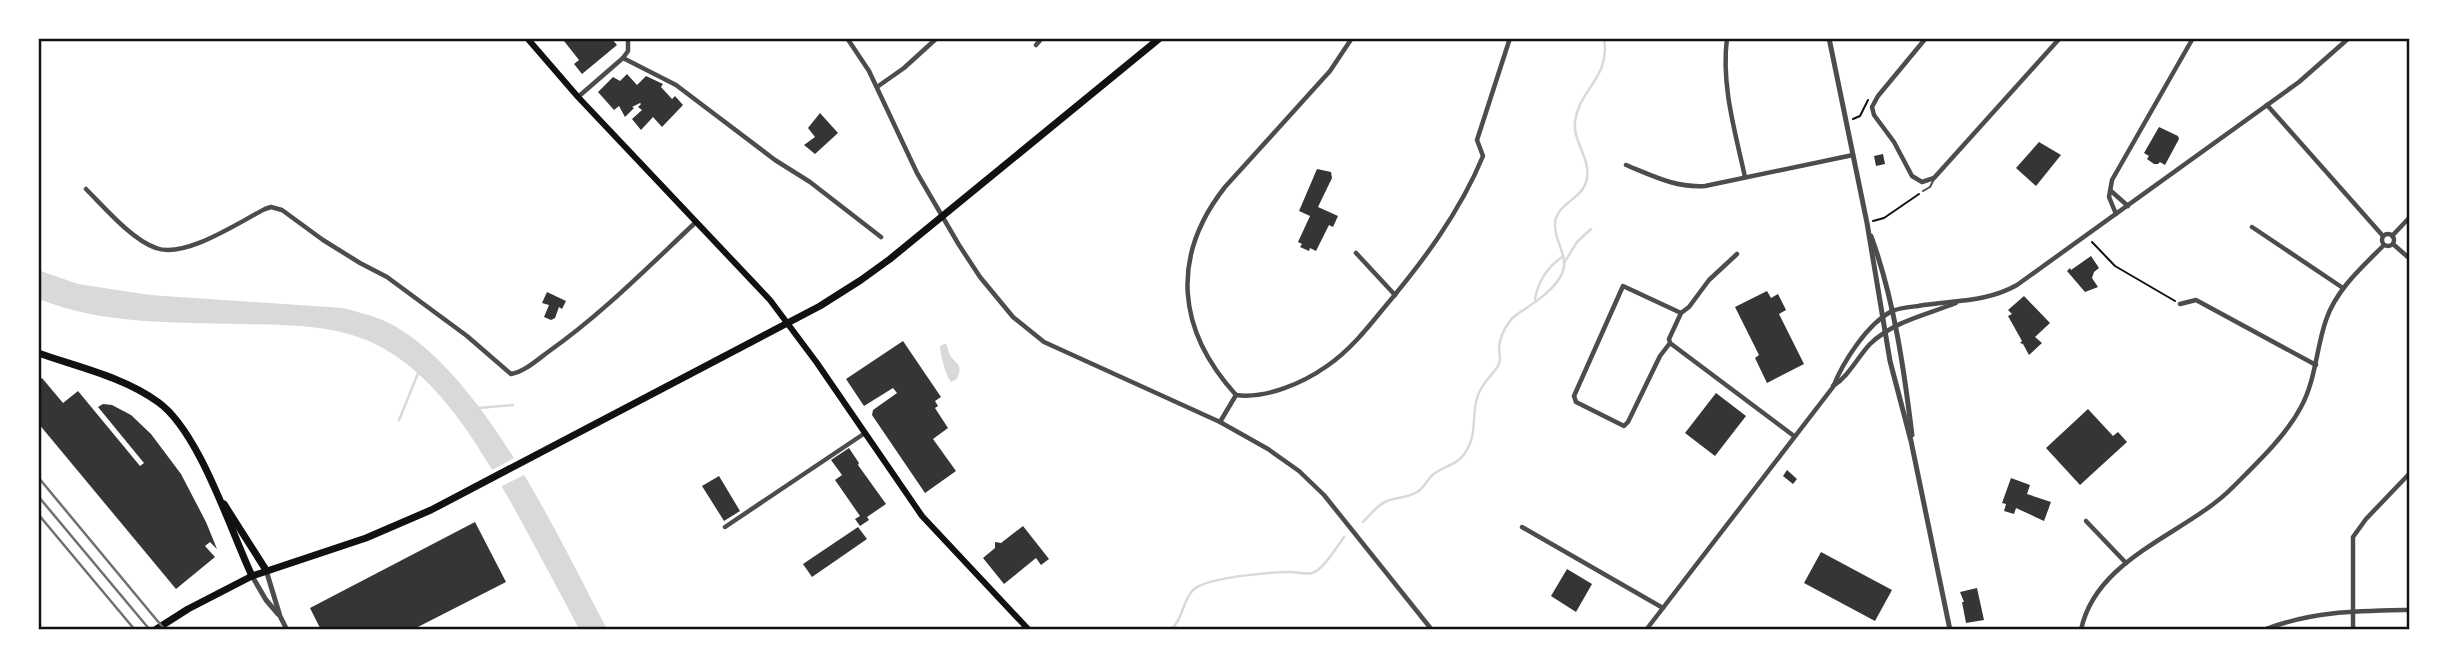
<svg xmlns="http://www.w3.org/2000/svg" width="2448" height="668" viewBox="0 0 2448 668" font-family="'Work Sans',sans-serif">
  <rect width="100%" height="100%" fill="#fff"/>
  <g fill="#d9d9d9">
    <path d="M 38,270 L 78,284 L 150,295 L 343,308 C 361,313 381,317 398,328 C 488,383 558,537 607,629 L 579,629 C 558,589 536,548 514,508 C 482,451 441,379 381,347 C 339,324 288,325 242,324 C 174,322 103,325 39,299 Z"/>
    <path d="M 944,344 L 946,344 C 948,347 948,351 950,355 C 956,365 964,364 957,379 L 951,382 C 946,376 940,354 940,346 Z"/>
  </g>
  <path fill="#fff" d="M 516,457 L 526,474 L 498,488 L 490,471 Z"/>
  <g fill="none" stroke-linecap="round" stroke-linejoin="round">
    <g stroke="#d9d9d9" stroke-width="2.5">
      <path d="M 1564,263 L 1577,242 L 1591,229"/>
      <path d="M 1535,299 C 1538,281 1548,267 1562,257"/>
      <path d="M 478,408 L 513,405"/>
      <path d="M 399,420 L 419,371"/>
      <path d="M 1363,522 C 1370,515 1377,505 1387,501 C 1397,497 1408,498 1417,492 C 1425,488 1427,478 1435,473 C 1445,466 1458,464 1465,453 C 1477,435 1472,420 1476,402 C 1479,386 1490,378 1498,366 C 1501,360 1500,356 1499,350 C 1499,340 1504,329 1510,321 C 1513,316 1518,314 1522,311 C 1537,301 1557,288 1563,271 C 1568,255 1554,240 1555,224 C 1556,202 1584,200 1587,178 C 1590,157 1573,142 1575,122 C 1578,90 1611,78 1604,38"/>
      <path d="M 1170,630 C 1185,619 1182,594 1199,586 C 1218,577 1269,572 1290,572 C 1297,572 1305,575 1312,573 C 1322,571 1337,547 1344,537"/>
    </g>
  </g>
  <g fill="#353535">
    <path d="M 567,38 L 611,38 L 617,45 L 582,74 L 574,64 L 579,60 L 564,41 Z"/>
    <path d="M 627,74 L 637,85 L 646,76 L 663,84 L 661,87 L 672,99 L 675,96 L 683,105 L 662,127 L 653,117 L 641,130 L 632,119 L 642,110 L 638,107 L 641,104 L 640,103 L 632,107 L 634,108 L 625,117 L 619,106 L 614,110 L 598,92 L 613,77 L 620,81 Z"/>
    <path d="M 820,113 L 838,133 L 815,154 L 804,145 L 815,137 L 808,128 Z"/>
    <path d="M 2159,127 L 2178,136 L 2179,139 L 2165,165 L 2160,162 L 2158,164 L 2154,164 L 2147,159 L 2149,156 L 2144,153 Z"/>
    <path d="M 2039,142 L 2061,155 L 2036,186 L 2016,168 Z"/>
    <path d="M 1883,154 L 1885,164 L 1876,166 L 1874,156 Z"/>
    <path d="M 1317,169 L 1331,172 L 1332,178 L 1318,207 L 1338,216 L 1333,227 L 1329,225 L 1316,251 L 1310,248 L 1309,251 L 1300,247 L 1302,244 L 1298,242 L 1310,216 L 1299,211 Z"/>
    <path d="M 2091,256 L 2099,268 L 2094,272 L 2092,278 L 2098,287 L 2085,292 L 2067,271 L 2070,268 L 2071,270 Z"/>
    <path d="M 1767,291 L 1771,298 L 1778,294 L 1786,310 L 1779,314 L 1804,364 L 1767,383 L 1755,358 L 1759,355 L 1735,307 Z"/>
    <path d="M 547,292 L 566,301 L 562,309 L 559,307 L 555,318 L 551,320 L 544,317 L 549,305 L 542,303 Z"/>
    <path d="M 2024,296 L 2050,323 L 2035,337 L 2042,343 L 2029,355 L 2023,344 L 2020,343 L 2022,341 L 2008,316 L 2012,314 L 2008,310 Z"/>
    <path d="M 903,341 L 941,397 L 935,401 L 938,406 L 935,408 L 948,428 L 933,439 L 956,471 L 925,493 L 872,415 L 873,410 L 897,393 L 893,388 L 864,406 L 846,379 Z"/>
    <path d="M 42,378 L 63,403 L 78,391 L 140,466 L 144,463 L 98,407 L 103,404 L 112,405 L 131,415 L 151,434 L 181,474 L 206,522 L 217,549 L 210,542 L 205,546 L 215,557 L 176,589 L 38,423 L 38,381 Z"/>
    <path d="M 1716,393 L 1746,416 L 1715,456 L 1685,433 Z"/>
    <path d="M 2088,409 L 2113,436 L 2118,432 L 2127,442 L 2080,485 L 2046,448 Z"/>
    <path d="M 849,448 L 859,463 L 858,465 L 886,504 L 867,517 L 869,520 L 860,526 L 855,519 L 860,516 L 835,480 L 842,475 L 831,460 Z"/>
    <path d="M 1787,470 L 1797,479 L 1793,484 L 1783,476 Z"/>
    <path d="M 719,476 L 740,511 L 724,521 L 702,486 Z"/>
    <path d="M 2011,478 L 2030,485 L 2027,494 L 2051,502 L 2044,521 L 2016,508 L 2014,514 L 2004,511 L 2006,504 L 2002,503 Z"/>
    <path d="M 475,522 L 506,582 L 412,630 L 321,630 L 310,608 Z"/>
    <path d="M 1023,526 L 1049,559 L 1041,565 L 1036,558 L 1004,584 L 983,558 L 995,548 L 995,542 L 1001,543 Z"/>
    <path d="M 858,527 L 867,539 L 812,577 L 803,564 Z"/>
    <path d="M 1821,552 L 1892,590 L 1875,621 L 1804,583 Z"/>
    <path d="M 1567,569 L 1592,584 L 1576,612 L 1551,596 Z"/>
    <path d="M 1977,588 L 1984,620 L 1966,623 L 1962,602 L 1964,602 L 1960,592 Z"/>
  </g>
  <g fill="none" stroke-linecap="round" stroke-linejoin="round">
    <g stroke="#111" stroke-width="2">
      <path d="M 1853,119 L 1860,116 L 1868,100"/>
      <path d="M 1873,221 L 1884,218 L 1919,194"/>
      <path d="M 2092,242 L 2115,266 L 2175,301"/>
    </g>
    <path stroke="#4c4c4c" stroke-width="2" d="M 1923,191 L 1930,187 L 1934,179"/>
    <g stroke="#4c4c4c" stroke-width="4.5">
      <path d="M 847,38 L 869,71 L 917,173 L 959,245 L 980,277 L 1013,317 L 1044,342 L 1220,422 L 1268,449 L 1299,471 L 1324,495 L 1432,630"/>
      <path d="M 1727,38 C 1721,85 1735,131 1745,177"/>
      <path d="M 1926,38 L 1878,96 L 1872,107 L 1874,115 L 1894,142 L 1912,176 L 1922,182 L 1934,178 L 2060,38"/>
      <path d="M 1036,45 L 1042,38"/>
      <path d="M 623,58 L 676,85 L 775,160 L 810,182 L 881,237"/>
      <path d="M 877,87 L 904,68 L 937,38"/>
      <path d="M 578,97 L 623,58 L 628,51 L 628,38"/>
      <path d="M 2267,105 L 2383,236"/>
      <path d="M 1626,165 C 1653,176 1676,188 1705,186 L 1853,155"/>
      <path d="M 86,189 C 104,207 132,240 156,248 C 185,259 239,222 265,209 L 271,207 L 282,210 L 323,240 L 360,263 L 387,277 L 467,336 L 511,374 C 524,372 537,360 548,352 C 602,314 648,267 696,222"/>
      <path d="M 2111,191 L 2128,206"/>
      <path d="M 2116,214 L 2109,197 L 2112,180 L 2193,38"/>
      <path d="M 2252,227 L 2343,288"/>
      <circle cx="2388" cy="240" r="6"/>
      <path d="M 2392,236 L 2410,217"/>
      <path d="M 2393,244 L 2410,259"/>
      <path d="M 1356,253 L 1395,295"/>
      <path d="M 2180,304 L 2196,300 L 2316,365"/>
      <path d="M 1681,313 L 1689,307 L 1709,280 L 1737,254"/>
      <path d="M 1670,343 L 1660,356 L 1628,422 L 1624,426 L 1576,402 L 1574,396 L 1623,286 L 1681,313 L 1669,339 L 1670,343 L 1794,436"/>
      <path d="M 1833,386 C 1849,376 1857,358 1870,344 C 1894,321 1926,315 1956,303"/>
      <path d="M 1236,395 C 1266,399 1303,383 1327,366 C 1349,351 1366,330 1383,309 C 1422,263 1460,212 1483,156 L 1477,140 L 1510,38"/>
      <path d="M 1236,395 C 1177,330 1170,257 1225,187 L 1330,71 L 1352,38"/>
      <path d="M 1220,422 L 1236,395"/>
      <path d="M 2086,521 L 2126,563"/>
      <path d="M 725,527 L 865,433"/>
      <path d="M 1522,527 L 1663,608"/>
      <path d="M 1646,630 L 1833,387 C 1843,362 1867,324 1892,311 C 1899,308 1910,307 1918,306 C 1953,300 1985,303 2017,285 L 2299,82 L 2349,38"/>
      <path d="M 2081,630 C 2096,557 2187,534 2233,487 C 2257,463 2285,437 2301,407 C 2316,379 2316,349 2326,320 C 2336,290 2362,267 2384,245"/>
      <path d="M 2263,630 C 2313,611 2357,611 2410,610"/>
      <path d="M 2353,630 L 2353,537 L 2366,519 L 2410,473"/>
    </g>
    <g stroke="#4c4c4c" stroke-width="5">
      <path d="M 1829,38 L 1867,223 L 1890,361 L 1911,441 L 1950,630"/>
      <path d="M 1871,236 C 1894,299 1904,369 1912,435"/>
      <path d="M 266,570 L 280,616 L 287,630"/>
      <path d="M 252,576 L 266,600 L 278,614"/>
    </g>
    <path stroke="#111" stroke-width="6" d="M 527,38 L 578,97 L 770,300 L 817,363 L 922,516 L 1029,630"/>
    <g stroke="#111" stroke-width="7">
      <path d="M 38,353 C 78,367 124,377 158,402 C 199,431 230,529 252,576"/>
      <path d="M 224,504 L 266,570"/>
      <path d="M 155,630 L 188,609 L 252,576 L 366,538 L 431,510 L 820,306 L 861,280 L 890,259 L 1160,38"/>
    </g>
    <g stroke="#707070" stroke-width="2.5">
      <path d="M 38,477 L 165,630"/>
      <path d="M 38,496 L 150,630"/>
      <path d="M 38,514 L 135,630"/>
    </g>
  </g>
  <rect width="2448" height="668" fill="none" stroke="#ffffff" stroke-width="80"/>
  <rect x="40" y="40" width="2368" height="588" fill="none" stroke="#111" stroke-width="2.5"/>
</svg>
